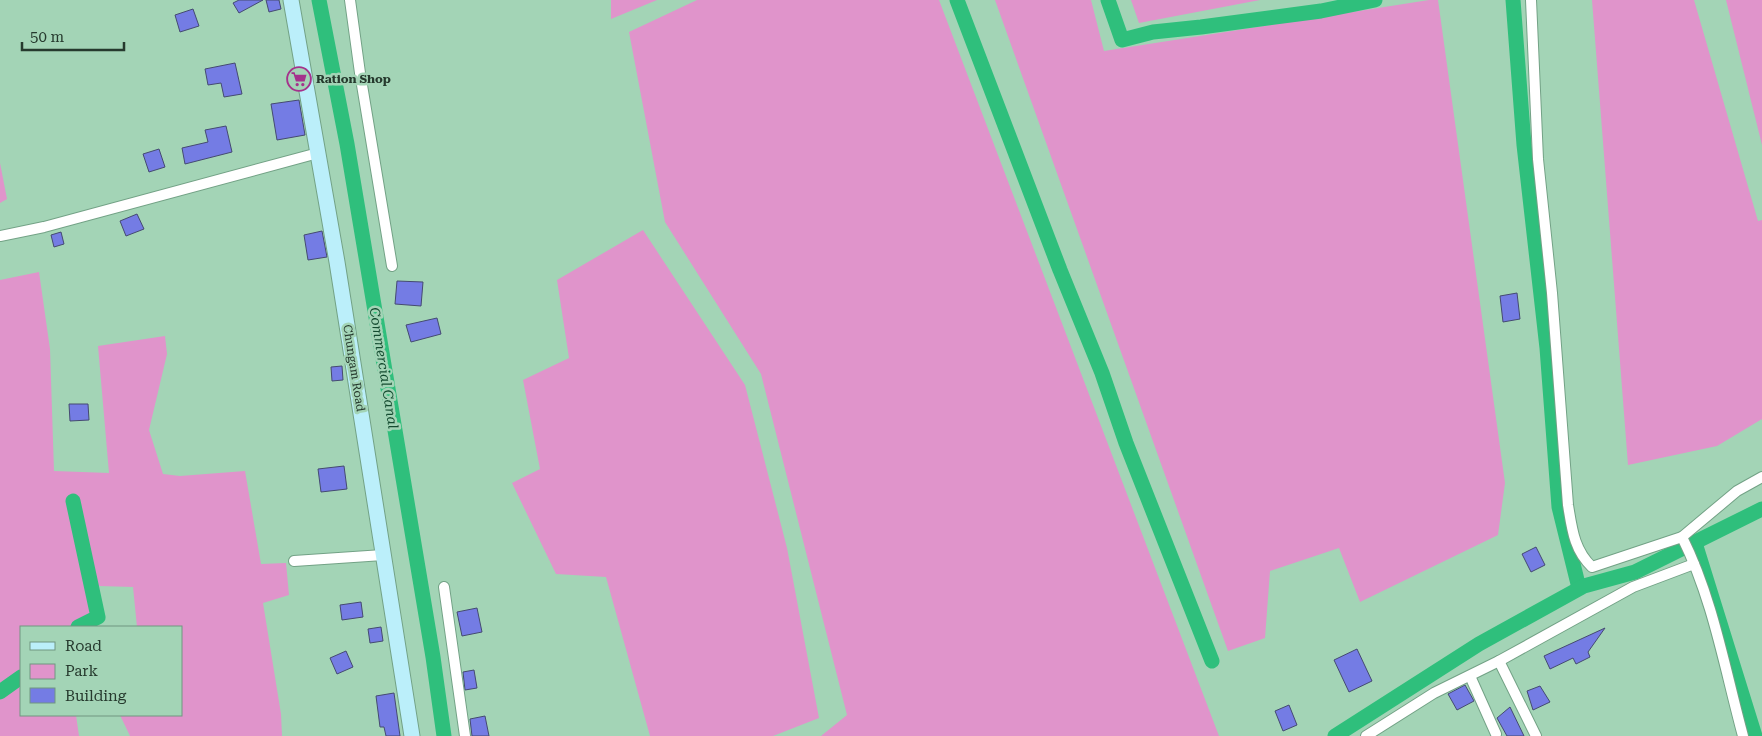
<svg xmlns="http://www.w3.org/2000/svg" width="1762" height="736" viewBox="0 0 1762 736" font-family="'Roboto Serif',serif">
  <rect width="100%" height="100%" fill="#a3d4b6"/>
  <g fill="#e094cb">
    <path d="M 611,0 L 657,0 L 611,19 Z"/>
    <path d="M 697,0 L 939,0 L 1219,736 L 821,736 L 847,715 L 761,374 L 665,222 L 629,32 Z"/>
    <path d="M 995,0 L 1091,0 L 1104,51 L 1429,0 L 1438,0 L 1505,483 L 1498,535 L 1360,602 L 1339,548 L 1270,571 L 1265,638 L 1228,651 Z"/>
    <path d="M 1131,0 L 1260,0 L 1139,23 Z"/>
    <path d="M 1592,0 L 1694,0 L 1758,221 L 1762,220 L 1762,419 L 1717,446 L 1628,465 Z"/>
    <path d="M 1726,0 L 1762,0 L 1762,145 Z"/>
    <path d="M 0,163 L 7,199 L 0,203 Z"/>
    <path d="M 643,230 L 745,385 L 787,548 L 819,718 L 773,736 L 650,736 L 606,577 L 556,574 L 512,483 L 540,469 L 523,380 L 569,358 L 557,280 Z"/>
    <path d="M 39,272 L 50,349 L 54,471 L 109,473 L 98,346 L 165,336 L 167,354 L 149,430 L 163,474 L 180,476 L 245,471 L 261,564 L 286,563 L 289,595 L 263,603 L 281,714 L 282,736 L 130,736 L 120,715 L 181,715 L 181,627 L 137,627 L 133,587 L 99,586 L 103,616 L 71,627 L 21,627 L 21,715 L 76,715 L 79,736 L 0,736 L 0,280 Z"/>
  </g>
  <g fill="none" stroke-linecap="round" stroke-linejoin="round">
    <g stroke="#2fbf7c" stroke-width="15">
      <path d="M 319,0 L 347,144 L 433,657 L 444,736"/>
      <path d="M 957,0 L 1060,270 L 1102,373 L 1126,443 L 1212,661"/>
      <path d="M 1108,0 L 1122,40 L 1153,32 L 1201,27 L 1321,11 L 1375,0"/>
      <path d="M 1513,0 L 1524,145 L 1547,348 L 1559,507 L 1579,588"/>
      <path d="M 73,501 L 98,617 L 78,627"/>
      <path d="M 1695,543 L 1755,736"/>
      <path d="M 0,692 L 21,677"/>
      <path d="M 1335,736 L 1479,644 L 1584,586 L 1635,572 L 1762,509"/>
    </g>
  </g>
  <g fill="#747ce4" stroke="#454a71">
    <path d="M 239,0 L 263,0 L 239,13 L 233,3 Z"/>
    <path d="M 266,0 L 279,0 L 281,9 L 269,12 Z"/>
    <path d="M 193,9 L 199,26 L 180,32 L 175,15 Z"/>
    <path d="M 235,63 L 242,94 L 224,97 L 221,83 L 208,85 L 205,69 Z"/>
    <path d="M 299,100 L 305,135 L 277,140 L 271,104 Z"/>
    <path d="M 226,126 L 232,152 L 185,164 L 182,148 L 208,142 L 205,130 Z"/>
    <path d="M 159,149 L 165,167 L 149,172 L 143,154 Z"/>
    <path d="M 137,214 L 144,229 L 126,236 L 120,221 Z"/>
    <path d="M 322,231 L 327,257 L 308,260 L 304,235 Z"/>
    <path d="M 61,232 L 64,244 L 54,247 L 51,235 Z"/>
    <path d="M 397,281 L 423,282 L 421,306 L 395,304 Z"/>
    <path d="M 1517,293 L 1520,319 L 1503,322 L 1500,296 Z"/>
    <path d="M 437,318 L 441,334 L 411,342 L 406,325 Z"/>
    <path d="M 342,366 L 343,380 L 332,381 L 331,367 Z"/>
    <path d="M 69,404 L 88,404 L 89,420 L 70,421 Z"/>
    <path d="M 344,466 L 347,489 L 321,492 L 318,469 Z"/>
    <path d="M 1536,547 L 1545,565 L 1531,572 L 1522,554 Z"/>
    <path d="M 361,602 L 363,617 L 342,620 L 340,605 Z"/>
    <path d="M 477,608 L 482,632 L 462,636 L 457,612 Z"/>
    <path d="M 381,627 L 383,641 L 370,643 L 368,629 Z"/>
    <path d="M 1605,628 L 1588,652 L 1590,657 L 1576,664 L 1573,658 L 1550,669 L 1544,656 Z"/>
    <path d="M 1357,649 L 1372,681 L 1349,692 L 1334,660 Z"/>
    <path d="M 346,651 L 353,667 L 337,674 L 330,658 Z"/>
    <path d="M 474,670 L 477,688 L 465,690 L 463,672 Z"/>
    <path d="M 1465,685 L 1474,701 L 1457,710 L 1448,694 Z"/>
    <path d="M 1540,686 L 1550,702 L 1533,710 L 1527,691 Z"/>
    <path d="M 394,693 L 400,736 L 386,736 L 384,727 L 380,727 L 376,696 Z"/>
    <path d="M 1289,705 L 1297,725 L 1283,731 L 1275,711 Z"/>
    <path d="M 1510,707 L 1524,736 L 1507,736 L 1497,718 Z"/>
    <path d="M 485,716 L 489,736 L 472,736 L 470,719 Z"/>
  </g>
  <g fill="none" stroke-linecap="round" stroke-linejoin="round">
    <g stroke="#73a286" stroke-width="12">
      <g id="minor">
        <path d="M 350,0 L 360,73 L 392,266"/>
        <path d="M 1531,0 L 1538,159 L 1552,293 L 1568,505 C 1572,529 1574,550 1592,567 L 1682,537 C 1713,599 1725,670 1743,736"/>
        <path d="M 0,236 L 44,227 L 318,153"/>
        <path d="M 1682,537 L 1737,491 L 1762,477"/>
        <path d="M 294,561 L 383,555"/>
        <path d="M 444,587 L 465,736"/>
        <path d="M 1499,661 L 1536,736"/>
        <path d="M 1470,676 L 1496,734"/>
        <path d="M 1366,736 L 1434,693 L 1499,661 L 1633,587 L 1694,564"/>
      </g>
    </g>
    <g stroke="#73a286" stroke-width="17">
      <path id="secondary" d="M 291,0 L 337,262 L 412,736"/>
    </g>
    <use href="#minor" stroke="#fff" stroke-width="10"/>
    <use href="#secondary" stroke="#bbeffa" stroke-width="15"/>
  </g>
  <defs>
    <g id="supermarket-ring" transform="scale(1.25)"><circle r="9.5" fill="#a3d4b6" stroke="#a5328c" stroke-width="1.5"/><path d="M-6-5.5h2.5l.6 2H6L4.5 2H-2.5L-4.4-4H-6ZM-1.5 3.2a1.3 1.3 0 1 0 .1 0ZM3 3.2a1.3 1.3 0 1 0 .1 0Z" fill="#a5328c"/></g>
  </defs>
  <g fill-rule="evenodd">
    <use href="#supermarket-ring" x="299" y="79"/>
  </g>
  <g text-anchor="middle" dominant-baseline="central" stroke-width="5" stroke-linejoin="round" paint-order="stroke">
    <g font-size="12" font-weight="bold" fill="#263a2e" stroke="#a3d4b6" text-anchor="start">
      <text x="316" y="79">Ration Shop</text>
    </g>
    <g font-size="12" fill="#263a2e" stroke="#a3d4b6">
      <text transform="translate(354 368) rotate(81)">Chungam Road</text>
    </g>
    <g font-size="14" font-style="italic" fill="#144b30" stroke="#a3d4b6">
      <text transform="translate(384 368) rotate(81)">Commercial Canal</text>
    </g>
  </g>
  <rect x="20" y="626" width="162" height="90" fill="#a3d4b6" stroke="#719680"/>
  <rect x="30" y="642" width="25" height="8" fill="#bbeffa" stroke="#719680"/>
  <text x="65" y="651" font-size="15" fill="#263a2e">Road</text>
  <rect x="30" y="664" width="25" height="15" fill="#e094cb" stroke="#719680"/>
  <text x="65" y="676" font-size="15" fill="#263a2e">Park</text>
  <rect x="30" y="688" width="25" height="15" fill="#747ce4" stroke="#719680"/>
  <text x="65" y="701" font-size="15" fill="#263a2e">Building</text>
  <path d="M22 42v8h102v-8" fill="none" stroke="#263a2e" stroke-width="2.5"/>
  <text x="30" y="42" font-size="15" fill="#263a2e" stroke="#a3d4b6" stroke-width="4" paint-order="stroke">50 m</text>
</svg>
